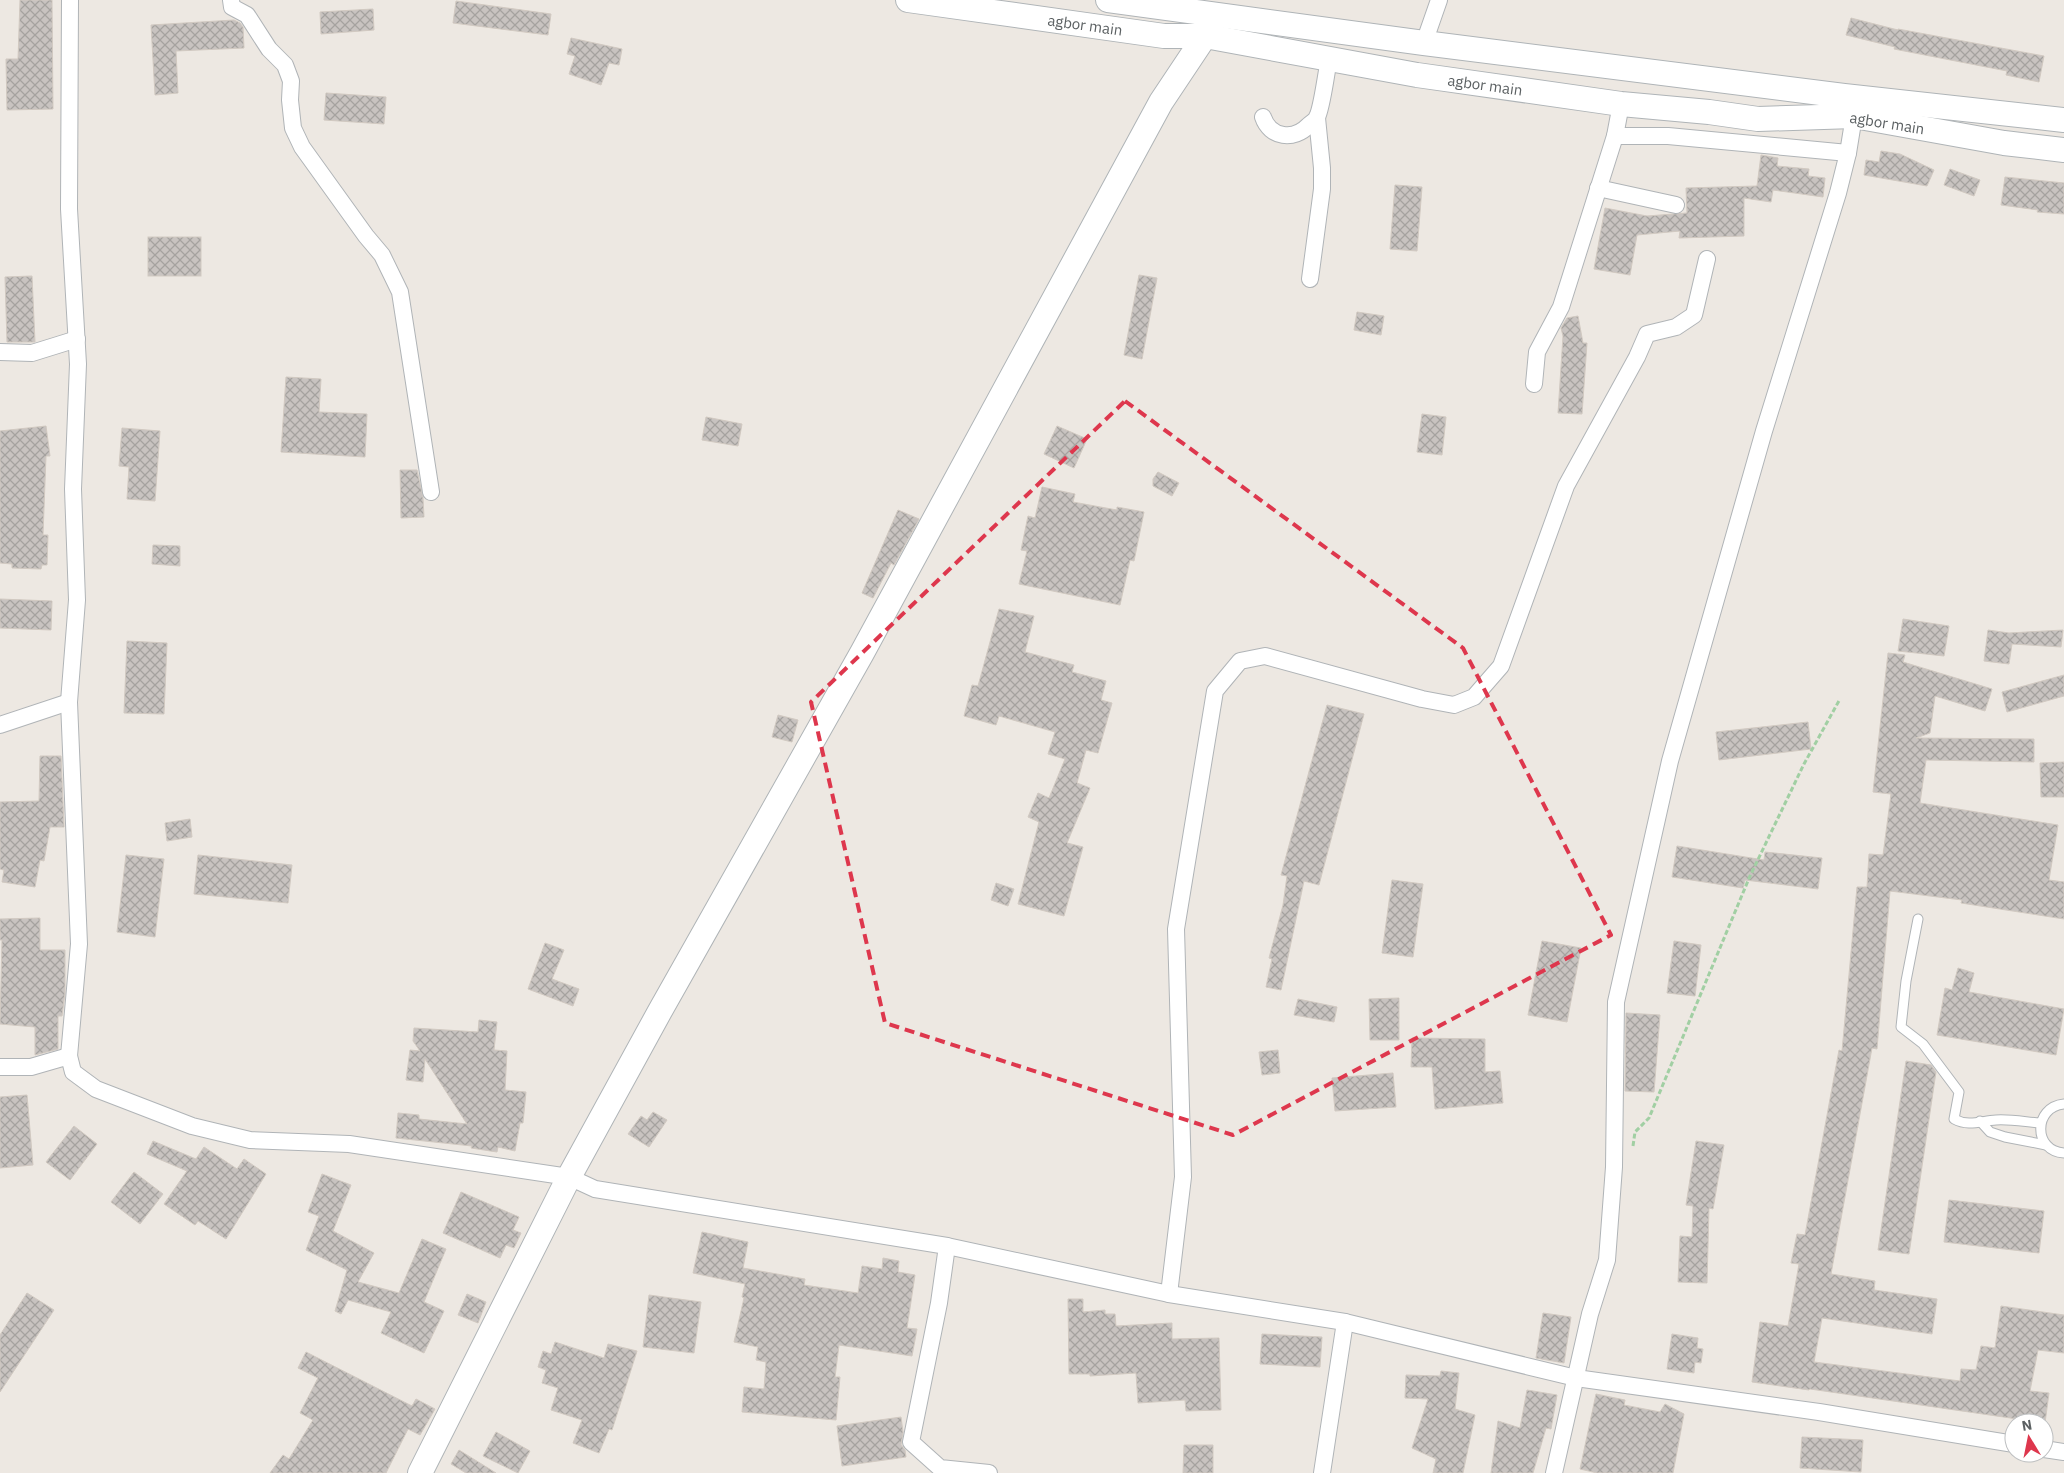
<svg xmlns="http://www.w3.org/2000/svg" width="2064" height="1473" viewBox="0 0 2064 1473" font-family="'IBM Plex Sans',sans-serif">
  <defs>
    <pattern id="building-cross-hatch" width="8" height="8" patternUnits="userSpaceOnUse" patternTransform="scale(1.25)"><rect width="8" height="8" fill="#c8c3c0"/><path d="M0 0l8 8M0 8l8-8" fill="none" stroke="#a5a29f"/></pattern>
  </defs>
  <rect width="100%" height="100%" fill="#ede8e2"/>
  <g fill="url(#building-cross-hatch)" stroke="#d1c9c1">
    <path d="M 20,0 L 52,0 L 53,109 L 7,110 L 6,59 L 18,59 Z"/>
    <path d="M 456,1 L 551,14 L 548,35 L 453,23 Z"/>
    <path d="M 373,9 L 374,30 L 321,34 L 320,12 Z"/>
    <path d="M 1851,18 L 1898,30 L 1898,29 L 2044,56 L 2039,82 L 2006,75 L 2007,71 L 1894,49 L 1895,47 L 1846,35 Z"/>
    <path d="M 234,20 L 240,23 L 243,27 L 244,48 L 176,51 L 178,93 L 155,95 L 151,25 Z"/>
    <path d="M 571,38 L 622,49 L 619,65 L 609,63 L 601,85 L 569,74 L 575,56 L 567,54 Z"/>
    <path d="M 326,93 L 386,97 L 384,124 L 324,120 Z"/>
    <path d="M 1881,151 L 1900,154 L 1934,170 L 1927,186 L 1864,175 L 1866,160 L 1879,162 Z"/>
    <path d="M 1761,155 L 1778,158 L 1777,166 L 1809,169 L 1808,176 L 1825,178 L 1823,197 L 1773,190 L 1771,202 L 1744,198 L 1744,236 L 1679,238 L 1680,231 L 1637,235 L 1630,275 L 1594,269 L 1605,208 L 1647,216 L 1687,213 L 1686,188 L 1757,186 Z"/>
    <path d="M 1950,169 L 1980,180 L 1974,196 L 1944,185 Z"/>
    <path d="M 2005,177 L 2064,183 L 2064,214 L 2037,212 L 2038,210 L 2001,205 Z"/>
    <path d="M 1395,185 L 1422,187 L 1417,251 L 1390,249 Z"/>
    <rect x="148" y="237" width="53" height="39"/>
    <path d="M 1139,275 L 1157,278 L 1142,359 L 1124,355 Z"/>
    <path d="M 32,276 L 35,342 L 7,342 L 5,277 Z"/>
    <path d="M 1357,312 L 1384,316 L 1381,335 L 1354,330 Z"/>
    <path d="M 1578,316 L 1583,343 L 1587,343 L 1582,414 L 1558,413 L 1563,336 L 1561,328 L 1567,318 Z"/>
    <path d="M 286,377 L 321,379 L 319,412 L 367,414 L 365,457 L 281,452 Z"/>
    <path d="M 1422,414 L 1446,417 L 1442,455 L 1417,452 Z"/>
    <path d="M 706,417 L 742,424 L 738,446 L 702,440 Z"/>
    <path d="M 46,426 L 50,456 L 46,456 L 43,535 L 48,535 L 47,565 L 42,565 L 41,569 L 12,568 L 12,564 L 0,563 L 0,431 Z"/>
    <path d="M 1057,426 L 1087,439 L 1074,468 L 1044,454 Z"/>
    <path d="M 122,428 L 160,431 L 155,501 L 127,499 L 129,467 L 119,466 Z"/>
    <path d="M 400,470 L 417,470 L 423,498 L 424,517 L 401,518 Z"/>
    <path d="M 1158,472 L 1179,483 L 1172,496 L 1153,486 L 1153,479 Z"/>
    <path d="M 1042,487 L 1075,494 L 1073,502 L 1117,510 L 1117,507 L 1144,512 L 1134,561 L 1130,560 L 1120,605 L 1019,584 L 1027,551 L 1021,550 L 1028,516 L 1035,518 Z"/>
    <path d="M 898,510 L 919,519 L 894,565 L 891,563 L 873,598 L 862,593 Z"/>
    <path d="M 153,545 L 180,546 L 180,566 L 152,564 Z"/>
    <path d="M 0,599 L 52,601 L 51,630 L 0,628 Z"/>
    <path d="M 999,609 L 1034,616 L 1025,652 L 1074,665 L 1072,672 L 1106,681 L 1101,700 L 1112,703 L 1098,753 L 1086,750 L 1077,783 L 1090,788 L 1067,843 L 1083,847 L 1064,916 L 1018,904 L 1039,822 L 1028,817 L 1038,793 L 1049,798 L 1065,759 L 1048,754 L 1055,732 L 999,716 L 996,725 L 964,716 L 972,685 L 978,686 Z"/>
    <path d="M 1903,619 L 1949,626 L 1944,656 L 1898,651 Z"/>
    <path d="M 1988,630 L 2009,633 L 2063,630 L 2061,647 L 2012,644 L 2009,664 L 1984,661 Z"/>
    <path d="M 127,641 L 167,643 L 164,714 L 124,713 Z"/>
    <path d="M 1888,653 L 1905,655 L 1903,662 L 1992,689 L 1985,711 L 1935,696 L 1930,733 L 1916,738 L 2034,739 L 2034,762 L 1926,760 L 1920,803 L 2058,825 L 2049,880 L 2064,882 L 2064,919 L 1961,903 L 1962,900 L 1890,891 L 1877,1049 L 1872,1048 L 1831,1274 L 1875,1281 L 1874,1290 L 1937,1299 L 1932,1334 L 1822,1318 L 1814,1362 L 1960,1381 L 1961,1369 L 1976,1370 L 1981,1346 L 1995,1348 L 2001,1306 L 2064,1315 L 2064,1353 L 2038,1350 L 2030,1391 L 2049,1393 L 2045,1423 L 1810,1389 L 1809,1390 L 1752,1382 L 1760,1322 L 1788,1326 L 1799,1264 L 1791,1263 L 1797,1234 L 1805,1235 L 1839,1050 L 1842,1051 L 1857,887 L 1867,887 L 1869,854 L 1883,855 L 1891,794 L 1873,792 Z"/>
    <path d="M 2064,675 L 2064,696 L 2007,712 L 2002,692 Z"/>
    <path d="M 1327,705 L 1364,714 L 1319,885 L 1304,881 L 1281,990 L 1266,987 L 1272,959 L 1269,958 L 1283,905 L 1287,876 L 1281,875 Z"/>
    <path d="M 778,715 L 798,720 L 792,742 L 772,737 Z"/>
    <path d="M 1808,722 L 1811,749 L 1719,760 L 1716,732 Z"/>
    <path d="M 40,756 L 61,756 L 64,827 L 50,827 L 44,861 L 40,860 L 35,887 L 2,882 L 4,870 L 0,869 L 0,802 L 39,801 Z"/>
    <path d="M 2064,762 L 2064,797 L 2041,797 L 2040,763 Z"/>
    <path d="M 190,819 L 192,837 L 167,841 L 165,823 Z"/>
    <path d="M 1677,846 L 1764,860 L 1765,852 L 1822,858 L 1818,889 L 1745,880 L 1743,888 L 1672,877 Z"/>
    <path d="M 126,855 L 164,859 L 155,937 L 117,932 Z"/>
    <path d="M 198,855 L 292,865 L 288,903 L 194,894 Z"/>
    <path d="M 1392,880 L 1423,884 L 1413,957 L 1382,953 Z"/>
    <path d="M 996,883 L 1014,889 L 1008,906 L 991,900 Z"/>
    <path d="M 40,918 L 40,950 L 65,950 L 65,993 L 62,1016 L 58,1016 L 58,1049 L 35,1055 L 35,1027 L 0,1024 L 2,940 L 0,940 L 0,919 Z"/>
    <path d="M 1542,941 L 1581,948 L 1567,1022 L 1528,1015 Z"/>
    <path d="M 1674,941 L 1701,945 L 1695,996 L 1667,993 Z"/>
    <path d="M 545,943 L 564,950 L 552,979 L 579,989 L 573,1006 L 528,989 Z"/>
    <path d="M 1958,968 L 1974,973 L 1969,992 L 2064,1009 L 2056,1055 L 1937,1035 L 1945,988 L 1952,990 Z"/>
    <path d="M 1399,998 L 1399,1040 L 1370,1040 L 1369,999 Z"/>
    <path d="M 1298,999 L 1337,1007 L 1334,1022 L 1294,1015 Z"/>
    <path d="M 1626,1013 L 1660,1015 L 1654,1092 L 1625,1091 Z"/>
    <path d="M 479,1020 L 497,1022 L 494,1050 L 507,1051 L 505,1090 L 526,1092 L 523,1123 L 520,1123 L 515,1151 L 498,1147 L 497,1152 L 471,1148 L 472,1146 L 396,1138 L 398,1113 L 419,1115 L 419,1119 L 467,1124 L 425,1059 L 423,1082 L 406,1080 L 410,1050 L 420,1051 L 413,1041 L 414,1028 L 478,1032 Z"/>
    <path d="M 1412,1038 L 1485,1039 L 1485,1072 L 1500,1071 L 1503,1103 L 1435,1109 L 1432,1067 L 1411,1067 Z"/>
    <path d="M 1278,1050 L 1280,1073 L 1262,1075 L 1259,1052 Z"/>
    <path d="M 1906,1061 L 1931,1065 L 1936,1072 L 1909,1254 L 1878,1250 Z"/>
    <path d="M 1393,1073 L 1396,1107 L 1335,1111 L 1332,1078 Z"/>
    <path d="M 27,1095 L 33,1165 L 0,1168 L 0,1097 Z"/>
    <path d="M 653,1112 L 667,1120 L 649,1147 L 628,1134 L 641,1116 L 647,1120 Z"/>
    <path d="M 74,1126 L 97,1144 L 70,1180 L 46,1162 Z"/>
    <path d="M 153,1141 L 196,1159 L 204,1147 L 237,1169 L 244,1159 L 266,1174 L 226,1239 L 198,1221 L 195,1225 L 164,1204 L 187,1171 L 147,1154 Z"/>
    <path d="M 1696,1141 L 1724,1145 L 1713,1209 L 1709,1208 L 1707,1283 L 1678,1282 L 1680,1236 L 1692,1237 L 1693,1206 L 1686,1205 Z"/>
    <path d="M 134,1172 L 163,1194 L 140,1224 L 111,1202 Z"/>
    <path d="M 322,1174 L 351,1185 L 333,1231 L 374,1253 L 358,1282 L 399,1293 L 422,1239 L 446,1249 L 424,1302 L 444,1311 L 424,1353 L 381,1333 L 391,1312 L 348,1300 L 341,1314 L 335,1311 L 347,1270 L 306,1250 L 319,1216 L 308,1212 Z"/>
    <path d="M 461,1192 L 519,1217 L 513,1230 L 521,1233 L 514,1248 L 506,1245 L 500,1258 L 443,1233 Z"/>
    <path d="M 1949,1200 L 2044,1211 L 2039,1253 L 1944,1242 Z"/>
    <path d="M 702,1232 L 748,1242 L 743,1268 L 805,1279 L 804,1285 L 858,1293 L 862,1266 L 882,1269 L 883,1258 L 899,1261 L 898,1272 L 915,1275 L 907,1328 L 917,1329 L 912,1356 L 839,1345 L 835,1377 L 840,1377 L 836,1420 L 742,1412 L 744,1387 L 764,1389 L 766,1362 L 756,1360 L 758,1347 L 734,1342 L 744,1298 L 742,1297 L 745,1284 L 693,1273 Z"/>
    <path d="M 27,1293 L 54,1310 L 0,1392 L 0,1335 Z"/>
    <path d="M 467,1294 L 486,1302 L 478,1323 L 458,1315 Z"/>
    <path d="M 649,1295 L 701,1302 L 694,1353 L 643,1347 Z"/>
    <path d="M 1068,1299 L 1083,1299 L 1083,1312 L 1105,1310 L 1105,1314 L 1115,1314 L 1116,1326 L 1172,1323 L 1172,1339 L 1219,1338 L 1221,1410 L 1186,1411 L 1185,1400 L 1138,1403 L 1136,1373 L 1090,1376 L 1090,1374 L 1069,1374 Z"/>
    <path d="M 1543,1313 L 1571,1317 L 1564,1363 L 1536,1358 Z"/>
    <path d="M 1262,1334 L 1322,1337 L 1320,1367 L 1260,1364 Z"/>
    <path d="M 1672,1334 L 1698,1338 L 1697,1348 L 1703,1349 L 1701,1363 L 1695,1362 L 1694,1373 L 1667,1369 Z"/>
    <path d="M 555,1342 L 604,1358 L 608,1344 L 637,1351 L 612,1430 L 609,1429 L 599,1453 L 573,1443 L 582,1420 L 551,1410 L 558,1388 L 542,1383 L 546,1370 L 538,1367 L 543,1351 L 551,1354 Z"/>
    <path d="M 306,1352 L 412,1406 L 416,1399 L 435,1409 L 420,1435 L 408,1429 L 386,1473 L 270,1473 L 283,1455 L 289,1459 L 313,1420 L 300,1413 L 318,1378 L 298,1368 Z"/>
    <path d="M 1441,1371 L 1459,1373 L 1455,1409 L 1475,1415 L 1463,1473 L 1433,1473 L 1436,1459 L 1412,1448 L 1428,1399 L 1405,1398 L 1406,1375 L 1440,1376 Z"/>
    <path d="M 1527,1390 L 1557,1395 L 1551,1429 L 1546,1428 L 1533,1473 L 1491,1473 L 1498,1421 L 1520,1428 Z"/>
    <path d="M 1596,1394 L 1625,1400 L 1624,1405 L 1660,1412 L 1665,1404 L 1684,1414 L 1673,1473 L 1597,1473 L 1580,1469 Z"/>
    <path d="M 901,1417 L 903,1432 L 901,1445 L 905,1450 L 906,1457 L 842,1466 L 837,1426 Z"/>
    <path d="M 496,1432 L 530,1451 L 518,1473 L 483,1456 Z"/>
    <path d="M 1802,1437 L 1863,1440 L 1861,1472 L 1800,1468 Z"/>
    <path d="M 1184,1445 L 1213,1445 L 1213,1473 L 1183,1473 Z"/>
    <path d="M 459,1450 L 496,1473 L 466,1473 L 451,1464 Z"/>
  </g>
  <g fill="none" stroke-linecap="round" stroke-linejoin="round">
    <g stroke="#b0b4b7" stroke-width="11">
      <g id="lane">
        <path d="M 1918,919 L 1906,981 L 1901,1027 L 1923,1044 L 1959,1092 L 1954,1119 C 1969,1127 1980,1121 1996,1120 C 2010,1119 2026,1122 2040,1123"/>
        <path d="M 2064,1104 C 2033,1107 2033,1151 2064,1153"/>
        <path d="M 1980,1121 L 1990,1132 L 2005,1137 L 2046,1145"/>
      </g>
    </g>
    <g stroke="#b0b4b7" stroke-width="18">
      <g id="street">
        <path d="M 231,0 L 232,7 L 247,15 L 269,49 L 285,65 L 291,81 L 290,100 L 293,128 L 302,147 L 366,236 L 382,255 L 400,292 L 431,492"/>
        <path d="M 1424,43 L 1439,0"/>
        <path d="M 1263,117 C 1270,138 1294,141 1309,125 C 1311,123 1316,120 1317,117 C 1322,108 1326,73 1329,60"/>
        <path d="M 1615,136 L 1668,136 L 1848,153"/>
        <path d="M 1598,188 L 1676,205"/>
        <path d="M 1310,279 L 1322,189 L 1322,168 L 1317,118"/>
        <path d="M 0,352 L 32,353 L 77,339"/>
        <path d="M 1534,384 L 1537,352 L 1561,307 L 1615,136 L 1621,104"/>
        <path d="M 0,725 L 69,702"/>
        <path d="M 69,1056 L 79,944 L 69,702 L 77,600 L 73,489 L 78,364 L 69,209 L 70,0"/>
        <path d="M 0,1067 L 31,1067 L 69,1056 L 73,1072 L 96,1089 L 192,1126 L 250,1140 L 349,1144 L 569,1177 L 595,1189 L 947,1246 L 1169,1294 L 1345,1322 L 1576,1378 L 1819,1412 L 2014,1444"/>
        <path d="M 947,1246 L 939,1303 L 911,1442 L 940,1468 L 989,1473"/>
        <path d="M 1169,1294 L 1183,1177 L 1176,929 L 1215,691 L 1240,661 L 1265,656 L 1422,699 L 1454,705 L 1474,697 L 1501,666 L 1566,486 L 1637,357 L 1647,334 L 1676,327 L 1694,315 L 1707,259"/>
        <path d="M 2044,1449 L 2064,1452"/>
        <path d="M 1322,1473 L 1345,1322"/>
        <path d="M 1554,1473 L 1590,1314 L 1607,1260 L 1614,1167 L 1616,1002 L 1670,761 L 1764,431 L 1838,193 L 1848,153 L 1854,116"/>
      </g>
    </g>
    <g stroke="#afb4b7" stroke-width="26">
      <g id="secondary">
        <path d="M 908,0 L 1164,36 L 1205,36 L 1417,75 L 1621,104 L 1709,112 L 1758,119 L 1854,116 L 2004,143 L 2064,150"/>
        <path d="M 1108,0 L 1424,43 L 1844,96 L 2064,120"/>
        <path d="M 420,1473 L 569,1177 L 660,1011 L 862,653 L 1161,102 L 1205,36"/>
      </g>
    </g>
    <path stroke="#a1cfa3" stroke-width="3" stroke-dasharray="5 2.5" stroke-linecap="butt" d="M 1633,1146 L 1635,1132 L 1649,1118 L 1750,876 L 1804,764 L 1840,699"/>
    <use href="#lane" stroke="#fff" stroke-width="9"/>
    <use href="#street" stroke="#fff" stroke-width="16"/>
    <use href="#secondary" stroke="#fff" stroke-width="24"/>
  </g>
  <path fill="none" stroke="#de374d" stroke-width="4" stroke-dasharray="10 6" stroke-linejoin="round" d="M 1125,401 L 1463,648 L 1611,935 L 1233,1135 L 885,1023 L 811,702 Z"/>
  <g text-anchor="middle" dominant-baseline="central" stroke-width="4" stroke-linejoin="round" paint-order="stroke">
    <g font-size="15" fill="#5b6062" stroke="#fff">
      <text transform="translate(1085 25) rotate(8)">agbor main</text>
      <text transform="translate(1485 85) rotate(8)">agbor main</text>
      <text transform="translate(1887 123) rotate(9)">agbor main</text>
    </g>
  </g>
  <g transform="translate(2029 1438) rotate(350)"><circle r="24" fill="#ffffff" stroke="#bdbfc0"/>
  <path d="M0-4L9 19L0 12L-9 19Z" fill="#de374d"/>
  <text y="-8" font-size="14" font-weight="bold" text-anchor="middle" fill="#5b6062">N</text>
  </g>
</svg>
